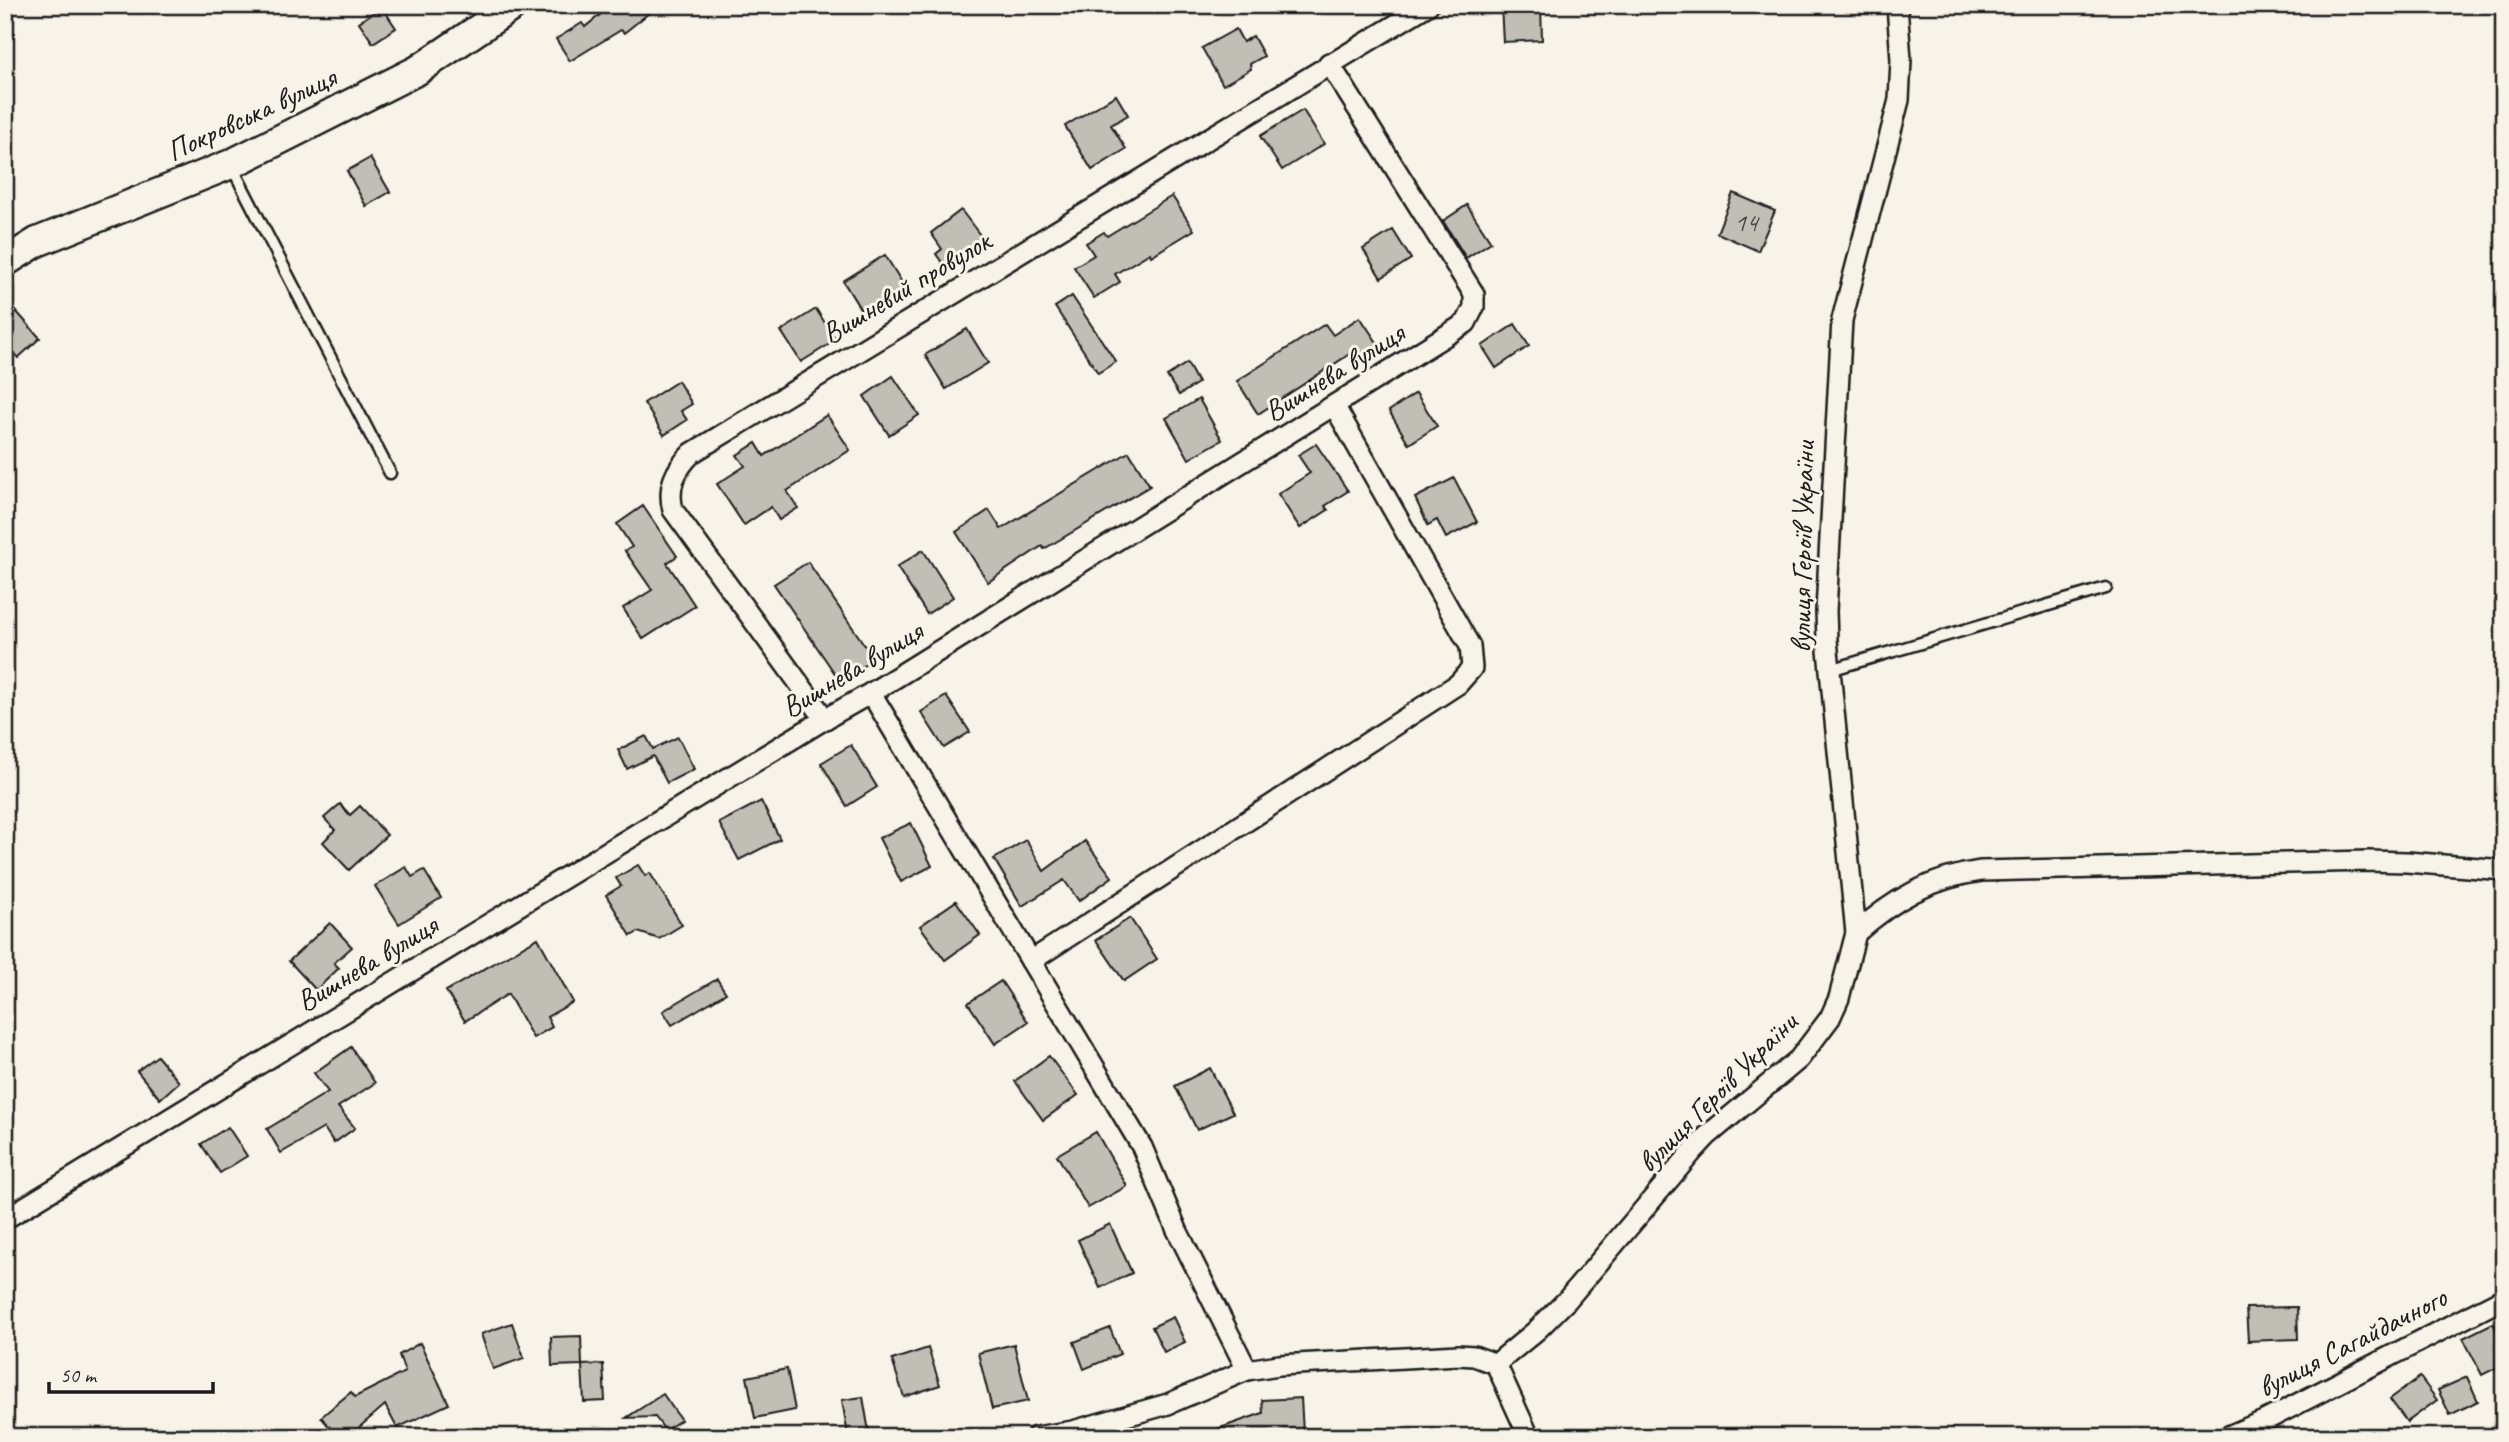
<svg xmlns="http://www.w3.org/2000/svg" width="2509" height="1442" viewBox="0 0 2509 1442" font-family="Caveat,sans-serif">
  <rect width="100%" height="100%" fill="#f7f3e8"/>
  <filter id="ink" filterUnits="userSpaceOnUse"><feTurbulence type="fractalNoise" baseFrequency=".0143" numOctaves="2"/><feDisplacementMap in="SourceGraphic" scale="14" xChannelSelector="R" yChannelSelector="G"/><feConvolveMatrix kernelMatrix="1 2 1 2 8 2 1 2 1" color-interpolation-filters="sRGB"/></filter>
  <g filter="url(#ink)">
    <g fill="#c0beb5" stroke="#1c1c1c" stroke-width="2">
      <path d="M 612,5 L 659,5 L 624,33 L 621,30 L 570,61 L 556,39 L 582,23 L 585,27 Z"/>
      <path d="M 1501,5 L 1541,5 L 1542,40 L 1503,42 Z"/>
      <path d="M 382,7 L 396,28 L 373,43 L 359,22 Z"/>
      <path d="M 1236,29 L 1243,42 L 1253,36 L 1264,56 L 1250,64 L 1251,69 L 1223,85 L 1202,48 Z"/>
      <path d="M 1116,95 L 1128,115 L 1111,125 L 1126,149 L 1092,170 L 1065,126 Z"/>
      <path d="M 1303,110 L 1324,144 L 1282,170 L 1260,136 Z"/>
      <path d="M 370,158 L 390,192 L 366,206 L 347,171 Z"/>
      <path d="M 1733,193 L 1775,211 L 1758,251 L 1717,233 Z"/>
      <path d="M 1172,196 L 1194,230 L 1151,256 L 1150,253 L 1115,274 L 1120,282 L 1094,298 L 1074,267 L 1094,255 L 1086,243 L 1104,232 L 1107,236 Z"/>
      <path d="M 1467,205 L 1491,242 L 1466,258 L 1443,221 Z"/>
      <path d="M 961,210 L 986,243 L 948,271 L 936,254 L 942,249 L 931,233 Z"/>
      <path d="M 1393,230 L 1411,259 L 1381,278 L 1363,249 Z"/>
      <path d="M 885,255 L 906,289 L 864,315 L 843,281 Z"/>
      <path d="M 1072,296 L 1116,362 L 1098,373 L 1055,307 Z"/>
      <path d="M 816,309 L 836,340 L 801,362 L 781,331 Z"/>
      <path d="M 16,311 L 40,338 L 18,358 L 5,343 L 5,321 Z"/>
      <path d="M 1360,317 L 1382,350 L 1364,362 L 1356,350 L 1258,414 L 1237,381 L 1325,324 L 1333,335 Z"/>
      <path d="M 1515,324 L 1529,346 L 1496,368 L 1482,346 Z"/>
      <path d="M 967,329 L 988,363 L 946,389 L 925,355 Z"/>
      <path d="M 1187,363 L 1198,383 L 1179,395 L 1167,376 Z"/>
      <path d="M 893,376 L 919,415 L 889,435 L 864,396 Z"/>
      <path d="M 678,381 L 692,404 L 681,411 L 687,420 L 664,435 L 644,403 Z"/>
      <path d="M 1416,393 L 1437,426 L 1409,444 L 1389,411 Z"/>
      <path d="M 1199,399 L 1222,440 L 1189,459 L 1166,418 Z"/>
      <path d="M 827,415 L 850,450 L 787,491 L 798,508 L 779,520 L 771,507 L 744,525 L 717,484 L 745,466 L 737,455 L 756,443 L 764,456 Z"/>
      <path d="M 1316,444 L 1348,491 L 1325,506 L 1328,510 L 1300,528 L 1278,494 L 1310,473 L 1298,455 Z"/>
      <path d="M 1129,452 L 1150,486 L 1044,549 L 1042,546 L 988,582 L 956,532 L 989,510 L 1001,529 Z"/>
      <path d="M 1454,478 L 1477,522 L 1446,538 L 1437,520 L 1428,525 L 1415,498 Z"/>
      <path d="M 643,506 L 677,556 L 667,563 L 695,606 L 643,639 L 623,608 L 652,590 L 625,551 L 632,547 L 617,524 Z"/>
      <path d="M 923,550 L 953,597 L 927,614 L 897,567 Z"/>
      <path d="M 808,562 L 874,659 L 840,681 L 774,584 Z"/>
      <path d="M 946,696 L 970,732 L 944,748 L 921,712 Z"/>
      <path d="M 646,736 L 653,749 L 678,737 L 694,769 L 667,783 L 653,756 L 627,769 L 618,750 Z"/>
      <path d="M 851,745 L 877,787 L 847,806 L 821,763 Z"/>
      <path d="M 761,801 L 780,839 L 739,860 L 719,823 Z"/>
      <path d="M 340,804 L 350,815 L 360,806 L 387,835 L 349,870 L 323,842 L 335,830 L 324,818 Z"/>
      <path d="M 911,823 L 932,866 L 901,882 L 879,838 Z"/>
      <path d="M 1026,840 L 1044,871 L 1085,841 L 1112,877 L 1079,901 L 1064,880 L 1022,906 L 994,859 Z"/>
      <path d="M 638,865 L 645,876 L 650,873 L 682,925 L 659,939 L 638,932 L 631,936 L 606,895 L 621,886 L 616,878 Z"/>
      <path d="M 406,867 L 412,877 L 424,870 L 441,898 L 399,924 L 375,886 Z"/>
      <path d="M 956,901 L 980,935 L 945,960 L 920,926 Z"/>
      <path d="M 1130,918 L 1157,959 L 1124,981 L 1096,940 Z"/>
      <path d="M 330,923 L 352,947 L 334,963 L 339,968 L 316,990 L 289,961 Z"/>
      <path d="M 538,938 L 573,1002 L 547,1017 L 552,1027 L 533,1038 L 508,994 L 465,1021 L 446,991 Z"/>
      <path d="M 717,979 L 726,993 L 672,1025 L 663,1011 Z"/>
      <path d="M 1001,981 L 1028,1022 L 995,1044 L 968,1003 Z"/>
      <path d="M 351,1047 L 375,1083 L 338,1107 L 355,1128 L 334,1143 L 324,1128 L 281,1153 L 267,1129 L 328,1092 L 314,1073 Z"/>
      <path d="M 157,1056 L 179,1082 L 160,1099 L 137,1071 Z"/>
      <path d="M 1049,1056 L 1078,1095 L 1043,1120 L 1015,1081 Z"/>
      <path d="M 1210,1068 L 1233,1113 L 1197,1130 L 1175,1086 Z"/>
      <path d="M 228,1127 L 247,1156 L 220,1173 L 201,1144 Z"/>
      <path d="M 1096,1132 L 1127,1186 L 1088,1208 L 1057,1155 Z"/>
      <path d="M 1110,1224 L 1132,1273 L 1100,1288 L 1078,1240 Z"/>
      <path d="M 2297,1307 L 2298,1339 L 2248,1341 L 2246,1308 Z"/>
      <path d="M 1173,1317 L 1185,1342 L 1164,1352 L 1152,1327 Z"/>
      <path d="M 512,1323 L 524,1358 L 493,1369 L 481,1334 Z"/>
      <path d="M 2493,1323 L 2504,1344 L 2504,1364 L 2482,1375 L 2463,1338 Z"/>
      <path d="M 1110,1328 L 1120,1354 L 1084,1369 L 1074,1342 Z"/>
      <path d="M 581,1336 L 582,1365 L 552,1366 L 551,1337 Z"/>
      <path d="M 420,1343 L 449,1404 L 397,1428 L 385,1405 L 348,1437 L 338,1437 L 321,1417 L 351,1392 L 355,1397 L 405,1372 L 399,1355 Z"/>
      <path d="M 1014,1344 L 1028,1401 L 992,1409 L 978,1353 Z"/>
      <path d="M 928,1348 L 940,1385 L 904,1397 L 892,1360 Z"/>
      <path d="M 603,1364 L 605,1401 L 584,1402 L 582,1365 Z"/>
      <path d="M 787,1369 L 795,1410 L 755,1418 L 747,1377 Z"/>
      <path d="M 2420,1377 L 2437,1400 L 2407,1422 L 2390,1399 Z"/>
      <path d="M 2467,1377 L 2478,1401 L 2450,1415 L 2438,1390 Z"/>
      <path d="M 663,1394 L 681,1420 L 665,1430 L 655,1417 L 626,1418 Z"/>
      <path d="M 863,1397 L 869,1432 L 848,1435 L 842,1400 Z"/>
      <path d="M 1301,1398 L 1303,1432 L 1210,1437 L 1209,1432 L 1263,1413 L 1262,1400 Z"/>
    </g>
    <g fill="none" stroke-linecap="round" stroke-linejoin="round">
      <g stroke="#1c1c1c" stroke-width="15">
        <g id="lane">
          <path d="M 231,165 L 390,473"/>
          <path d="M 1830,670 L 2106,588"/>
        </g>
      </g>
      <g stroke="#1c1c1c" stroke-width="24">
        <g id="street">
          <path d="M 871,693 L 1142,1147 L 1177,1230 L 1247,1370"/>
          <path d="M 825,719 L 673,510 C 667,487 675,470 692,453 L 1428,5"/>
          <path d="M 1856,933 C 1894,899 1931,878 1981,871 L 2368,861 L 2407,862 L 2504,870"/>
          <path d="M 1031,961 L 1458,684 L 1472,668 L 1470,646 L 1335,407"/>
          <path d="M 5,1219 L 825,719 L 871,693 L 1466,323 L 1474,307 L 1474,294 L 1329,63"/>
          <path d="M 1496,1364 L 1529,1437"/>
          <path d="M 1036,1437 L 1073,1431 L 1168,1404 L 1247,1370 L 1279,1365 L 1458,1355 L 1474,1356 L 1496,1364 L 1537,1330 L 1567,1300 L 1693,1151 L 1707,1136 L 1799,1059 L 1830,1018 L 1839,998 L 1856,933 L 1827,640 L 1826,611 L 1842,320 L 1899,100 L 1901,60 L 1897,5"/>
          <path d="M 2226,1437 L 2266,1420 L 2504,1298"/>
        </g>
      </g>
      <g stroke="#1c1c1c" stroke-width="33">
        <path id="secondary" d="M 5,262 L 37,242 L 231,164 L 418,70 L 514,5"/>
      </g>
      <use href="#lane" stroke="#f7f3e8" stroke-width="10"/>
      <use href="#street" stroke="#f7f3e8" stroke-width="19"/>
      <use href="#secondary" stroke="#f7f3e8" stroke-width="28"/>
    </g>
  </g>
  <g text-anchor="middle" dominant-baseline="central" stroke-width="6" stroke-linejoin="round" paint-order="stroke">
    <g font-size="26" fill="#454442">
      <text x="1746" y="222">14</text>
    </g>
    <g font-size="30" fill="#1c1c1c" stroke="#f7f3e8">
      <text transform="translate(251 114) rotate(-25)">Покровська вулиця</text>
      <text transform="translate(906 287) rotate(-31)">Вишневий провулок</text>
      <text transform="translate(1334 372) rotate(-32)">Вишнева вулиця</text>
      <text transform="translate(1802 547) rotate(-89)">вулиця Героїв України</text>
      <text transform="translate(852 669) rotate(-31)">Вишнева вулиця</text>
      <text transform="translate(367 963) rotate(-31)">Вишнева вулиця</text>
      <text transform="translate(1717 1092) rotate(-45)">вулиця Героїв України</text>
      <text transform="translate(2352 1342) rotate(-27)">вулиця Сагайдачного</text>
    </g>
  </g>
  <rect width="2509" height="1442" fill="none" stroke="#f7f3e8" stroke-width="28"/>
  <rect x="14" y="14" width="2481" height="1414" fill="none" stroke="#1c1c1c" stroke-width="2.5" filter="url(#ink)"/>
  <path d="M49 1382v10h164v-10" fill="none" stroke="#1c1c1c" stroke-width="3.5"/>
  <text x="60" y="1382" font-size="21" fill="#1c1c1c" stroke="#f7f3e8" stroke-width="5" paint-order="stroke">50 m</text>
</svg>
